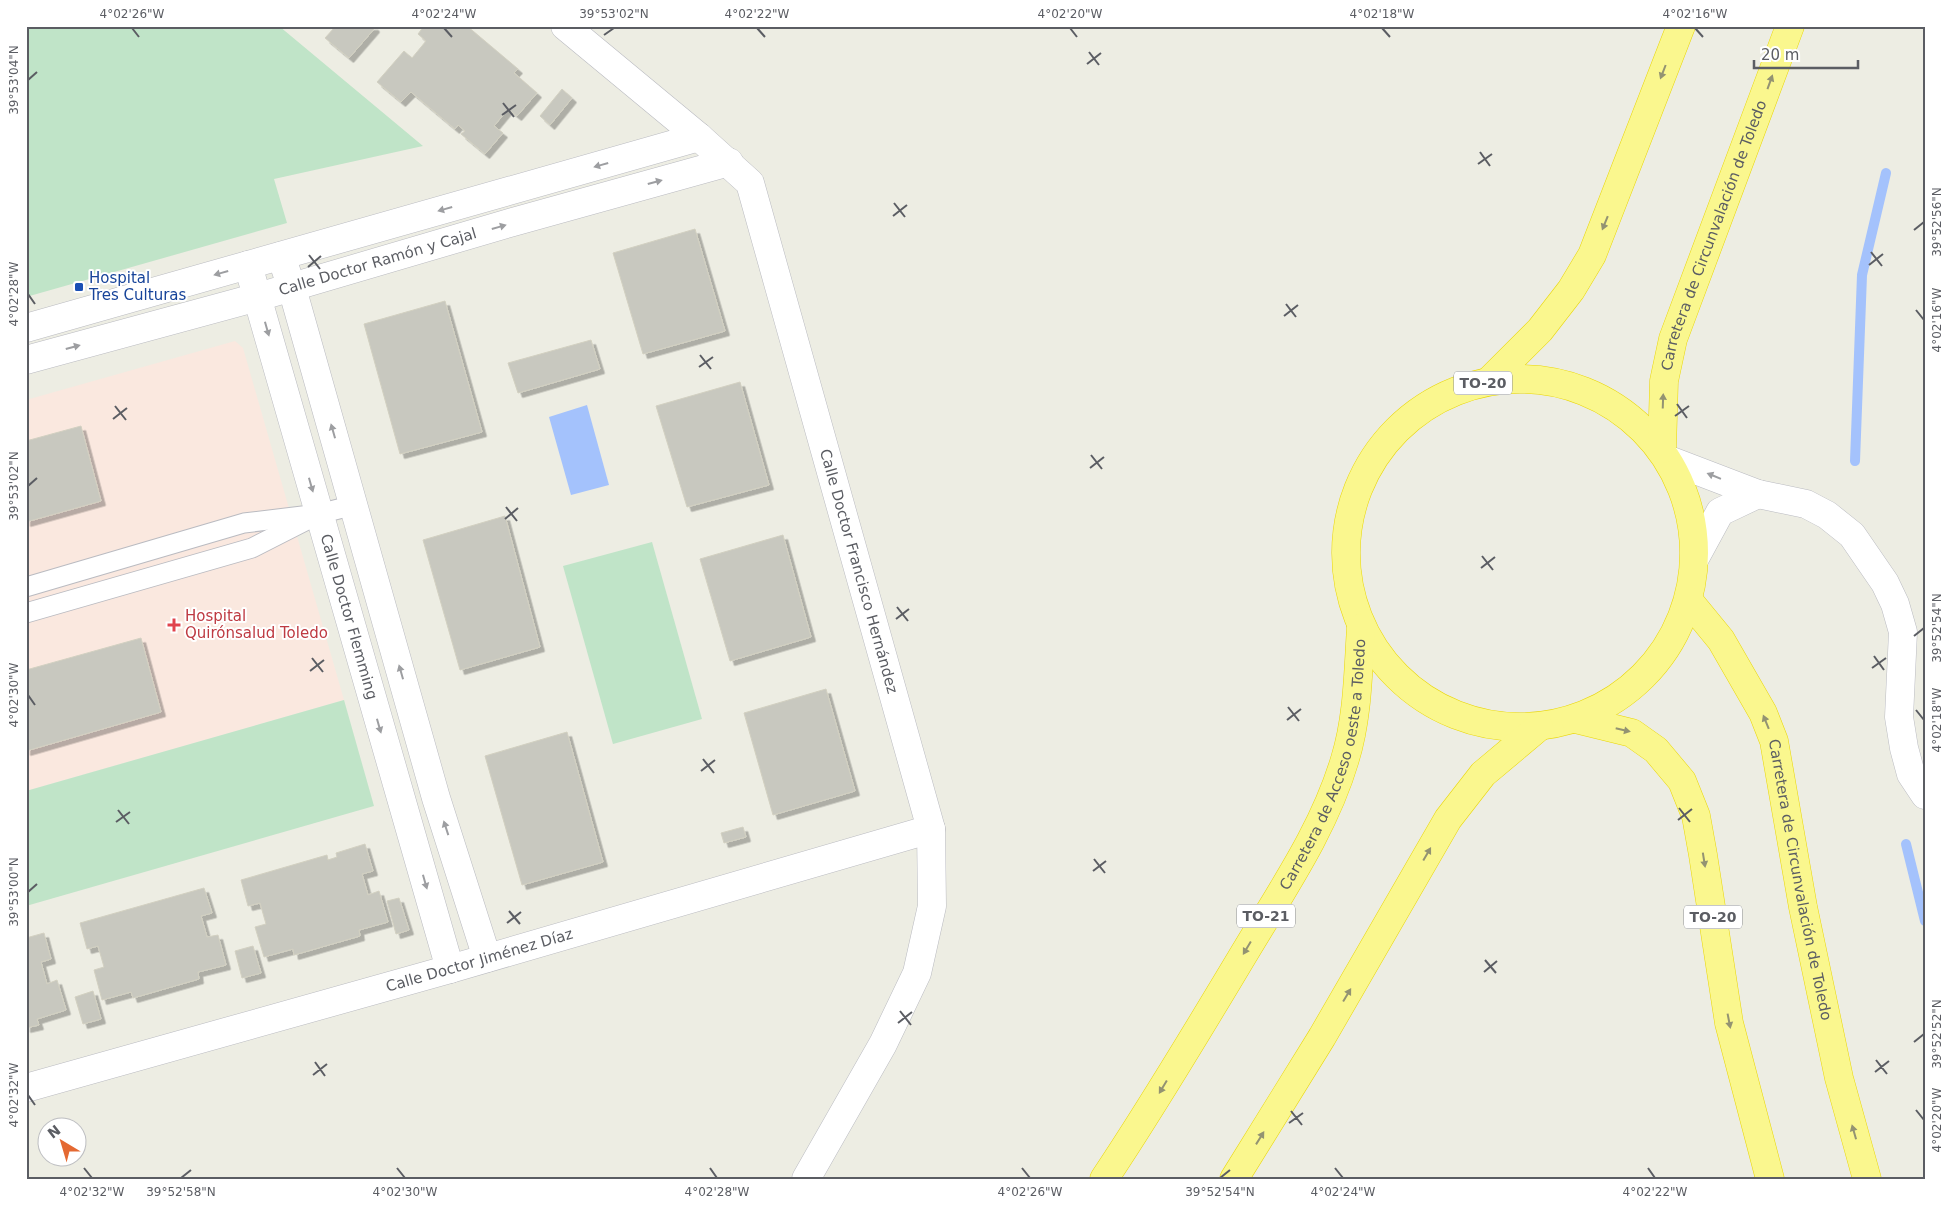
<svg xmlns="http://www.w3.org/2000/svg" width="1951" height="1205" viewBox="0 0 1951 1205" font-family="'DejaVu Sans',sans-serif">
  <defs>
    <filter id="shadow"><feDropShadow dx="4.5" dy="4.5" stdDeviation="0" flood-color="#0004"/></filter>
  </defs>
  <rect width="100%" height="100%" fill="#edede3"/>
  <path fill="#fae8df" d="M 235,341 L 243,348 L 344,700 L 26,791 L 26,400 Z"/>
  <g fill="#c0e4c8">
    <path d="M 26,26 L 279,26 L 423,146 L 274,179 L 287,223 L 26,297 Z"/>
    <path d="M 652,542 L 702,719 L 613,744 L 563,566 Z"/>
    <path d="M 344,700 L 374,806 L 26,906 L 26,791 Z"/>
  </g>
  <path fill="#a4c2fc" d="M 587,405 L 609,485 L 571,495 L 549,417 Z"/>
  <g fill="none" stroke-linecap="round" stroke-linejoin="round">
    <g stroke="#a4c2fc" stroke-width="10">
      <path d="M 1855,461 L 1862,275 L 1886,173"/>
      <path d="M 1906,844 L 1925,921"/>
    </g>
  </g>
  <g fill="#c8c8bf" stroke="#d2d0c1" filter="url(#shadow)">
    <path d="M 331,26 L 374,26 L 375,28 L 349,58 L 325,38 L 334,28 Z"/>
    <path d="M 424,26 L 457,26 L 461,29 L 463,26 L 467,26 L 518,69 L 514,73 L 537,93 L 517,116 L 508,109 L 494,126 L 503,133 L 485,154 L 461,134 L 465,131 L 458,125 L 455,129 L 411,92 L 401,102 L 377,82 L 404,51 L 412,58 L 426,41 L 418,34 Z"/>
    <path d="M 562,89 L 572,98 L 550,125 L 540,116 Z"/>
    <path d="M 695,229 L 725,331 L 643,354 L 613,253 Z"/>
    <path d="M 445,301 L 482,432 L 400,454 L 364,324 Z"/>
    <path d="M 591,340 L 600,369 L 518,393 L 508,363 Z"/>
    <path d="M 740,382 L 769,485 L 687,507 L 656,406 Z"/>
    <path d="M 81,426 L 101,501 L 26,522 L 26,441 Z"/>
    <path d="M 505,516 L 540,647 L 460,670 L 423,540 Z"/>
    <path d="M 783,535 L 811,637 L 730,661 L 700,559 Z"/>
    <path d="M 141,638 L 161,712 L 26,751 L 26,670 Z"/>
    <path d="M 826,689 L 855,791 L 773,815 L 744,713 Z"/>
    <path d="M 567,732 L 603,862 L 522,885 L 485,756 Z"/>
    <path d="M 743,827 L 746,837 L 724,843 L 721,833 Z"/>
    <path d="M 365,844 L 373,871 L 362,874 L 368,895 L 379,891 L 388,922 L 359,930 L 360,936 L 294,955 L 293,949 L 264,957 L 255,927 L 266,924 L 260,903 L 248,906 L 241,880 L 327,855 L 328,860 L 337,857 L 336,853 Z"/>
    <path d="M 204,888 L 212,913 L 201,916 L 207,937 L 218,935 L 226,965 L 198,972 L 199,979 L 133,998 L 131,992 L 102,1000 L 94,970 L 104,967 L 98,946 L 87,949 L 80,923 Z"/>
    <path d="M 399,898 L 409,930 L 396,934 L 387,901 Z"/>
    <path d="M 44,933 L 51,959 L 41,962 L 47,984 L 57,980 L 66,1010 L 37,1019 L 39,1025 L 26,1028 L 26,938 Z"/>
    <path d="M 253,946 L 261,973 L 242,978 L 235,951 Z"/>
    <path d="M 93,991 L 101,1019 L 83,1024 L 75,997 Z"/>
  </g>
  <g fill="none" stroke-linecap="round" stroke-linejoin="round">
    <g stroke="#babbc1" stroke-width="21">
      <g id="lane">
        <path d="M 26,587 L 244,523 L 319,514 L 354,505"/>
        <path d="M 26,613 L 252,548 L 307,520"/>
      </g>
    </g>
    <g stroke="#babbc1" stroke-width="29">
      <g id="street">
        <path id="s1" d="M 565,26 L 699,137 L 750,183 L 931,829 L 932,906 L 917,973 L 883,1044 L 806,1179"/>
        <path d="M 281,256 L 292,288 L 436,798 L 487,958"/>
        <path id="s2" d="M 248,265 L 450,969"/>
        <path d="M 26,328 L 699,137"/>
        <path id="s3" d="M 26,360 L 258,297 L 513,222 L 729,162"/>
        <path d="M 1669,460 L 1758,494 L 1806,504 L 1827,515 L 1852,535 L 1885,583 L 1895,604 L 1903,632 L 1899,717 L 1904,748 L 1911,774 L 1925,795"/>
        <path d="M 1695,558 L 1720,512 L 1758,494"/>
        <path id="s4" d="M 26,1088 L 450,969 L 931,829"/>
      </g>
    </g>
    <g stroke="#e9d607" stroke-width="29">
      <g id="highway">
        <circle cx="1520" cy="553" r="174"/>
        <path d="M 1490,380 L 1540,330 L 1571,290 L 1592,255 L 1681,26"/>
        <path id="s5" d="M 1662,449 L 1664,381 L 1673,339 L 1790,26"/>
        <path id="s6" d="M 1689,601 L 1721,640 L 1763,713 L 1774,741 L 1803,907 L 1839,1078 L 1867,1179"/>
        <path d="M 1575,719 L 1632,733 L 1656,750 L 1682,781 L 1696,816 L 1703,855 L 1729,1023 L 1770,1179"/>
        <path id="s7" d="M 1104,1179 C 1155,1103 1201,1025 1248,947 C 1284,887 1325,827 1345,759 C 1358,717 1358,671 1361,628"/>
        <path d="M 1234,1179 L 1322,1037 L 1448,819 L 1483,774 L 1539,727"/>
      </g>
    </g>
    <use href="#lane" stroke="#fff" stroke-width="19"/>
    <use href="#street" stroke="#fff" stroke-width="28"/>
    <use href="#highway" stroke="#faf78e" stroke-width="28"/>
  </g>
  <defs><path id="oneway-solid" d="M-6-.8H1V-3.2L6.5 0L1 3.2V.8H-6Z" transform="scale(1.25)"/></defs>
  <g fill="#939372">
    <use href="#oneway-solid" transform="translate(1663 72) rotate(111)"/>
    <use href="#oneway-solid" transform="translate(1770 82) rotate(-70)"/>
    <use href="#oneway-solid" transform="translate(1605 223) rotate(112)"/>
    <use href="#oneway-solid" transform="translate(1663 401) rotate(-88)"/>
    <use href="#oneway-solid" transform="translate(1766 722) rotate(-112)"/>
    <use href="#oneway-solid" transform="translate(1623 730) rotate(13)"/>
    <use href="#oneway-solid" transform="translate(1427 854) rotate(-60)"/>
    <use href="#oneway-solid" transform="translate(1704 860) rotate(81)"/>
    <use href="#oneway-solid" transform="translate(1247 948) rotate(121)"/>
    <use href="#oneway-solid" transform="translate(1347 995) rotate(-59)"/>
    <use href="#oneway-solid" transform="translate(1729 1021) rotate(79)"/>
    <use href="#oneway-solid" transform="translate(1163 1087) rotate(121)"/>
    <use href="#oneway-solid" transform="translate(1854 1132) rotate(-106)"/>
    <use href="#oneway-solid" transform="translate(1260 1138) rotate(-58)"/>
  </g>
  <g fill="#9d9ea1">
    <use href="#oneway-solid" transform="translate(601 165) rotate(164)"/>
    <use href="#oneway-solid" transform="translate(655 182) rotate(-15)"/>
    <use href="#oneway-solid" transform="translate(445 209) rotate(164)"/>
    <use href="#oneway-solid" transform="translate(499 227) rotate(-16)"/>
    <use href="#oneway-solid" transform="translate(221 273) rotate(164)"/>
    <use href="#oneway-solid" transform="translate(267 329) rotate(74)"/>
    <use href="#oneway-solid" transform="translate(73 347) rotate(-15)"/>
    <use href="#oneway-solid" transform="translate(333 431) rotate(-106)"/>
    <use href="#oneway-solid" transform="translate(1714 476) rotate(-158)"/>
    <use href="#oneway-solid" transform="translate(311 485) rotate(74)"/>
    <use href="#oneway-solid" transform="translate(401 672) rotate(-106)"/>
    <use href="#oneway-solid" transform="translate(379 726) rotate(74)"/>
    <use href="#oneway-solid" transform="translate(446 828) rotate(-108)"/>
    <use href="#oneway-solid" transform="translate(425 882) rotate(74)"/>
  </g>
  <path fill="none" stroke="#5b5d63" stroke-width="2" d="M 132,28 L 139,37M 444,28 L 452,37M 757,28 L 765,37M 1070,28 L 1077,37M 1382,28 L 1390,37M 1695,28 L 1703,37M 604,35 L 614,28M 1089,52 L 1099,65M 1087,64 L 1101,53M 28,80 L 37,72M 503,103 L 514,117M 502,115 L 516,105M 1480,152 L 1490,166M 1478,164 L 1492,154M 894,203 L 905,217M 893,216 L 907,205M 1914,230 L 1924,222M 1871,252 L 1882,266M 309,255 L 320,269M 1869,265 L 1883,254M 308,267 L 321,256M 28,294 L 35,304M 1286,304 L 1296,317M 1916,310 L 1924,320M 1284,316 L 1298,305M 700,355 L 711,369M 699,367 L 713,357M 1677,404 L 1687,418M 115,406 L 126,420M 1675,416 L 1689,406M 113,419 L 127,408M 1091,455 L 1102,469M 1090,468 L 1104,457M 28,486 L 37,478M 506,507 L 517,521M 505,519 L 518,508M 1482,556 L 1493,570M 1481,568 L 1495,557M 897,607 L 908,621M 896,619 L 909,609M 1914,636 L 1924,628M 1874,656 L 1884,670M 312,658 L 323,672M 1872,668 L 1886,658M 310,671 L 324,660M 28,695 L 35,705M 1288,707 L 1299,721M 1916,710 L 1924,720M 1287,720 L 1301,709M 703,759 L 714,773M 701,771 L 715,760M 1679,808 L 1690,822M 118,810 L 129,824M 1678,820 L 1692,809M 116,822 L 130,812M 1094,859 L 1105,873M 1093,871 L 1106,861M 28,892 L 37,884M 509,911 L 520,924M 507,923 L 521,912M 1485,960 L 1496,973M 1484,972 L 1497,961M 900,1011 L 911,1025M 898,1023 L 912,1012M 1914,1042 L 1924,1034M 1876,1060 L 1887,1074M 315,1062 L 325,1076M 1875,1072 L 1889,1061M 313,1075 L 327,1064M 28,1095 L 35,1105M 1916,1110 L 1924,1120M 1291,1111 L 1302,1125M 1289,1123 L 1303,1113M 84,1168 L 92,1178M 397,1168 L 405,1178M 710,1168 L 717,1178M 1022,1168 L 1030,1178M 1335,1168 L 1343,1178M 1648,1168 L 1655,1178M 181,1178 L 191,1170M 1220,1178 L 1230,1170"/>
  <rect fill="#1a4fb4" stroke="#fff" stroke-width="2" x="74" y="282" width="10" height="10" rx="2.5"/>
  <path fill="#e0444e" stroke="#fff" stroke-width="2" d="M171.5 617.5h5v5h5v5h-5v5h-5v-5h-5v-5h5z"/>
  <g text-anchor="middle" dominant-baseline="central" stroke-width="4" stroke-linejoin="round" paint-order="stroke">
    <g fill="#fff" stroke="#8c8e92" stroke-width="1">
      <rect x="1454" y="371.5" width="58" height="23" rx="4"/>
      <rect x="1237" y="904.5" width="58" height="23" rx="4"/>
      <rect x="1684" y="905.5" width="58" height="23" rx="4"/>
    </g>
    <g font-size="14" font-weight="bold" fill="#5b5d63">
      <text x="1483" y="383">TO-20</text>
      <text x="1266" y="916">TO-21</text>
      <text x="1713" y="917">TO-20</text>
    </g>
    <g font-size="15" fill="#5b5d63" stroke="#fff">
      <text stroke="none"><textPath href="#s5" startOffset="222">Carretera de Circunvalación de Toledo</textPath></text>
      <text stroke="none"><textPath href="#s3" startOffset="365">Calle Doctor Ramón y Cajal</textPath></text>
      <text stroke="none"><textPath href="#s1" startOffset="646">Calle Doctor Francisco Hernández</textPath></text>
      <text stroke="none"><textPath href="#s2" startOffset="366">Calle Doctor Flemming</textPath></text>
      <text stroke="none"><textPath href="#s7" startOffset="474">Carretera de Acceso oeste a Toledo</textPath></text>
      <text stroke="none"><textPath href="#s6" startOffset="306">Carretera de Circunvalación de Toledo</textPath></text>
      <text stroke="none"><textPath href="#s4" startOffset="471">Calle Doctor Jiménez Díaz</textPath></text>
    </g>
    <g font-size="15" fill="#164399" stroke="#fff" text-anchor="start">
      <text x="89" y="278">Hospital<tspan x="89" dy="17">Tres Culturas</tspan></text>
    </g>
    <g font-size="15" fill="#be3a42" stroke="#fff" text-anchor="start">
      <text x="185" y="616">Hospital<tspan x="185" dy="17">Quirónsalud Toledo</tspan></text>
    </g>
  </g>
  <rect width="1951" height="1205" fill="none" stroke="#ffffff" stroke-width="55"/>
  <g transform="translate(62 1142) rotate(322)"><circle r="24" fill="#ffffff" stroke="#bdbec1"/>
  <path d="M0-4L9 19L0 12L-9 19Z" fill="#e46932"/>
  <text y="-8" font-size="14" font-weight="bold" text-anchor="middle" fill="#5b5d63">N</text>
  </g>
  <path d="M1754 60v8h104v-8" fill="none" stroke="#5b5d63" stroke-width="2.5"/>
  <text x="1761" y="60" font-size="15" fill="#5b5d63" stroke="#ffffff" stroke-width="4" paint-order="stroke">20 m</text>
  <rect x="28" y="28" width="1896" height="1150" fill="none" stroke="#5b5d63" stroke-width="2"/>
  <g font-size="12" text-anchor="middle" fill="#5b5d63">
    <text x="132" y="18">4°02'26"W</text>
    <text x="444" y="18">4°02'24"W</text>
    <text x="614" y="18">39°53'02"N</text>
    <text x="757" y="18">4°02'22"W</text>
    <text x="1070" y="18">4°02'20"W</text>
    <text x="1382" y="18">4°02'18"W</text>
    <text x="1695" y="18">4°02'16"W</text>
    <text transform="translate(14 80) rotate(-90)" y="4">39°53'04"N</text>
    <text transform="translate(1937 222) rotate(-90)" y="4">39°52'56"N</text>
    <text transform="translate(14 294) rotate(-90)" y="4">4°02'28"W</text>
    <text transform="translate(1937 320) rotate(-90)" y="4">4°02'16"W</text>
    <text transform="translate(14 486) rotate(-90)" y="4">39°53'02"N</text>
    <text transform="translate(1937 628) rotate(-90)" y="4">39°52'54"N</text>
    <text transform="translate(14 695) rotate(-90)" y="4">4°02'30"W</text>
    <text transform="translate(1937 720) rotate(-90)" y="4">4°02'18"W</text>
    <text transform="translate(14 892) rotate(-90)" y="4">39°53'00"N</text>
    <text transform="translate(1937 1034) rotate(-90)" y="4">39°52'52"N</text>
    <text transform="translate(14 1095) rotate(-90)" y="4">4°02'32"W</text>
    <text transform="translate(1937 1120) rotate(-90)" y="4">4°02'20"W</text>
    <text x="92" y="1196">4°02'32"W</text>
    <text x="181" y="1196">39°52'58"N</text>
    <text x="405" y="1196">4°02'30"W</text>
    <text x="717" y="1196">4°02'28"W</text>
    <text x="1030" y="1196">4°02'26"W</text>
    <text x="1220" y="1196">39°52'54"N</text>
    <text x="1343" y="1196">4°02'24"W</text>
    <text x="1655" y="1196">4°02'22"W</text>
  </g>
</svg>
